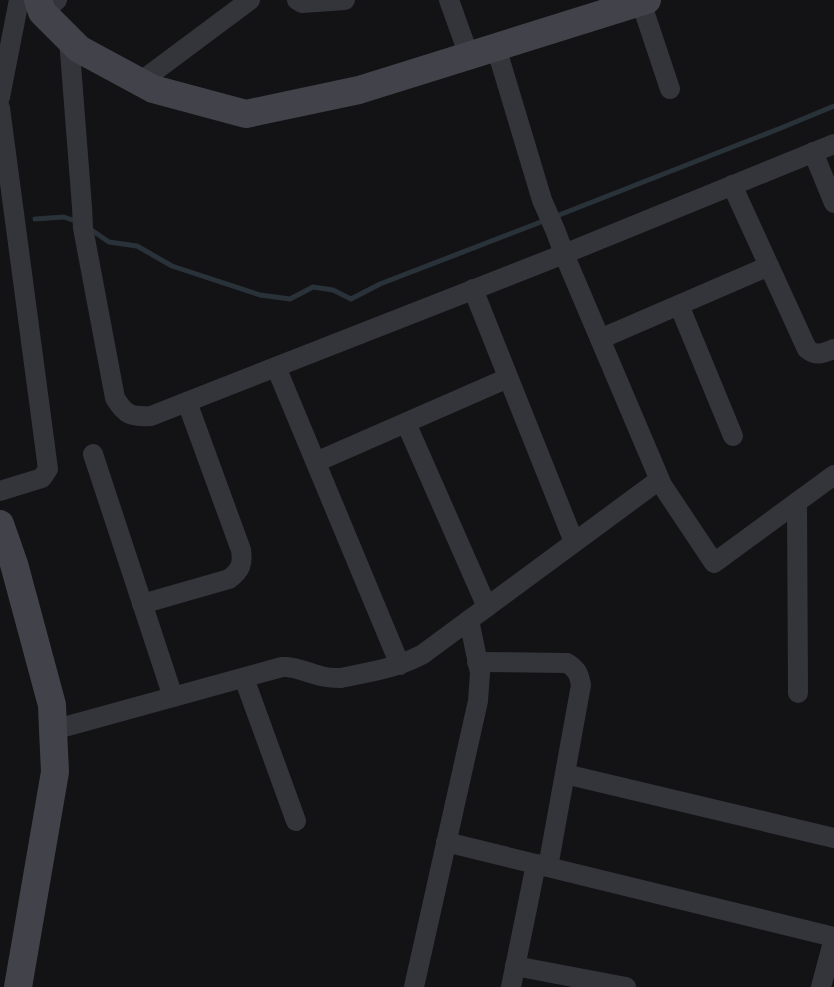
<svg xmlns="http://www.w3.org/2000/svg" width="834" height="987" viewBox="0 0 834 987" font-family="Helvetica,sans-serif">
  <rect width="100%" height="100%" fill="#131315"/>
  <g fill="none" stroke-linecap="round" stroke-linejoin="round">
    <g stroke="#293139" stroke-width="5">
      <path d="M 554,217 L 781,128 L 834,106"/>
      <path d="M 35,219 L 64,217 L 78,222"/>
      <path d="M 90,229 L 109,242 L 137,246 L 172,266 L 260,295 L 290,299 L 313,287 L 333,290 L 351,299 L 380,284 L 546,220"/>
    </g>
    <g stroke="#34353a" stroke-width="20">
      <path d="M 297,0 L 302,3 L 345,0"/>
      <path d="M 449,0 L 469,56"/>
      <path d="M 641,2 L 670,89"/>
      <path d="M 42,12 L 57,0"/>
      <path d="M 69,39 L 82,207 L 83,228 L 115,398 C 125,415 131,417 151,416 L 564,254 L 834,144"/>
      <path d="M 496,47 L 542,200 L 556,232 L 564,254 L 662,485 L 714,563 L 834,475"/>
      <path d="M 140,82 L 250,0"/>
      <path d="M 0,97 L 19,0"/>
      <path d="M 0,108 L 48,469 L 42,478 L 0,491"/>
      <path d="M 813,152 L 834,203"/>
      <path d="M 732,185 L 807,349 C 817,357 823,353 834,349"/>
      <path d="M 473,289 L 574,542"/>
      <path d="M 679,305 L 733,436"/>
      <path d="M 600,339 L 769,266"/>
      <path d="M 276,367 L 400,665"/>
      <path d="M 406,423 L 487,607"/>
      <path d="M 93,454 L 173,697"/>
      <path d="M 316,462 L 508,378"/>
      <path d="M 797,502 L 798,693"/>
      <path d="M 142,604 L 229,579 C 241,570 243,564 241,550 L 187,402"/>
      <path d="M 477,662 L 567,663 C 577,669 579,674 581,685 L 548,867"/>
      <path d="M 244,678 L 296,821"/>
      <path d="M 53,730 L 282,667 C 296,666 307,673 321,676 C 328,678 334,678 341,678 C 369,672 398,668 423,654 L 659,480"/>
      <path d="M 565,774 L 834,838"/>
      <path d="M 446,842 L 834,937"/>
      <path d="M 515,966 L 626,987"/>
      <path d="M 414,987 L 478,701 L 480,673 L 469,620"/>
      <path d="M 511,987 L 536,864"/>
      <path d="M 821,987 L 834,938"/>
    </g>
    <g stroke="#42434a" stroke-width="28">
      <path d="M 38,0 L 42,12 L 79,49 L 153,89 L 246,114 L 359,90 L 647,0"/>
      <path d="M 0,524 L 14,564 L 52,705 L 53,730 L 55,772 L 18,987"/>
    </g>
  </g>
</svg>
